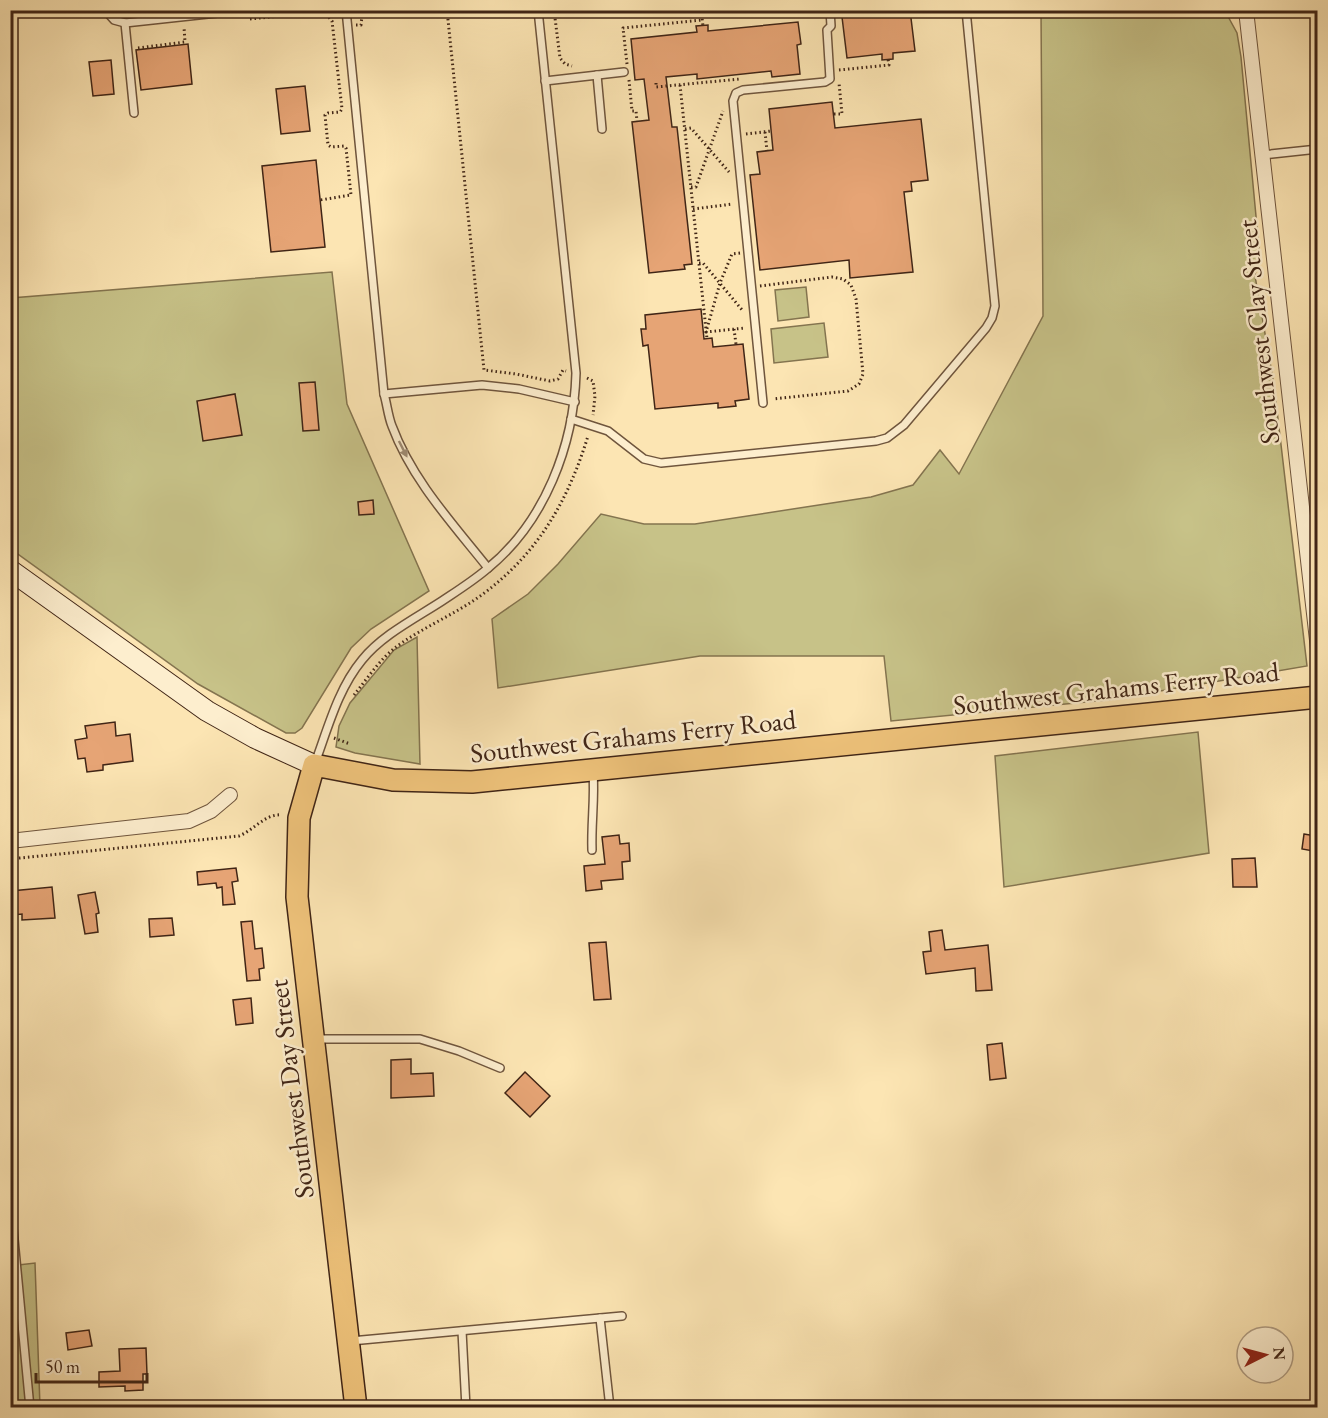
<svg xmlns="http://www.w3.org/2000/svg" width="1328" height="1418" viewBox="0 0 1328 1418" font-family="'EB Garamond',serif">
  <rect width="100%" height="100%" fill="#fce5b3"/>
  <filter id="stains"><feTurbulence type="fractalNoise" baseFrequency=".00333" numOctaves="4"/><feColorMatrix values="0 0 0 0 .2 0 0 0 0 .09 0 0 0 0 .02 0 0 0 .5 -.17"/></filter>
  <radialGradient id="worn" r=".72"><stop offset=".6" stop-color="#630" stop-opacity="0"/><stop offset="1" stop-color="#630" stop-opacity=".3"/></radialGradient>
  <g fill="#c7c288" stroke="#84744f" stroke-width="1.5">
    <path d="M 1041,11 L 1225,11 L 1237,33 L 1241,57 L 1259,248 L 1255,276 L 1274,385 L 1307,666 L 1107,700 L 891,721 L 884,656 L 700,656 L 498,688 L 492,619 L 528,594 L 558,564 L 601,514 L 644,524 L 695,524 L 871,497 L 913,485 L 940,450 L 959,474 L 1043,316 Z"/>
    <path d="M 332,272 L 347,404 L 429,591 L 371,629 L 351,648 L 302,728 L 295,733 L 286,733 L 198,684 L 11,549 L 11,298 Z"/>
    <path d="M 806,287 L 809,317 L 778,321 L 775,290 Z"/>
    <path d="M 824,323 L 828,357 L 774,363 L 771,329 Z"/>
    <path d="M 417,637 L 420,764 L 355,753 L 336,747 L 339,726 L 350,703 L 394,650 Z"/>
    <path d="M 1198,732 L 1209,853 L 1004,887 L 995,756 Z"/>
    <path d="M 35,1263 L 40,1407 L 11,1407 L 10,1266 Z"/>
  </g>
  <g fill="#e6a475" stroke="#402516" stroke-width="1.5">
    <path d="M 910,10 L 915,51 L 893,53 L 893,59 L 882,60 L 882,54 L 847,58 L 842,17 Z"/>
    <path d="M 798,22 L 801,44 L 797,45 L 800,74 L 772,77 L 771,71 L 697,79 L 697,74 L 666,77 L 672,127 L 677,127 L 692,264 L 684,265 L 685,269 L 649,273 L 632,122 L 649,120 L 644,79 L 635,80 L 631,39 L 697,32 L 696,26 L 708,25 L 708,31 Z"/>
    <path d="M 188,44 L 192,84 L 141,90 L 136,50 Z"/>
    <path d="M 111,60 L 114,94 L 93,96 L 89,62 Z"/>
    <path d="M 305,86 L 310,131 L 281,134 L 276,89 Z"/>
    <path d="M 832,102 L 835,128 L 921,119 L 928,180 L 911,182 L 912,191 L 904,192 L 913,272 L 850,278 L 849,260 L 760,270 L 750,175 L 760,174 L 757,152 L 773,150 L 769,109 Z"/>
    <path d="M 316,160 L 325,247 L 271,252 L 262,166 Z"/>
    <path d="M 701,309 L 704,339 L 712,338 L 713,347 L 743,344 L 749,399 L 735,401 L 736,406 L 718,408 L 718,403 L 655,409 L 648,345 L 643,346 L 641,329 L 646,329 L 645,315 Z"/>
    <path d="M 315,382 L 319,430 L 303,431 L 299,383 Z"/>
    <path d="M 235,394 L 242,435 L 203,441 L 197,401 Z"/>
    <path d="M 373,500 L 374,514 L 359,515 L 358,502 Z"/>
    <path d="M 115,722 L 116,736 L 130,734 L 133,761 L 103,765 L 103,770 L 87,772 L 85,758 L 78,759 L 75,740 L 87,738 L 85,726 Z"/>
    <path d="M 1304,834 L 1316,836 L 1313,851 L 1302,849 Z"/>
    <path d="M 619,835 L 620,844 L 629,843 L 630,861 L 622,862 L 623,879 L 601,881 L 602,889 L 586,891 L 584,866 L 605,864 L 602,837 Z"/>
    <path d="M 1255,858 L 1257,887 L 1233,887 L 1232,859 Z"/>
    <path d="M 236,868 L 238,881 L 232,882 L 235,904 L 223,905 L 222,887 L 217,888 L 216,883 L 198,885 L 197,872 Z"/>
    <path d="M 52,887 L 55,918 L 22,920 L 22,914 L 13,915 L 11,891 Z"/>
    <path d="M 95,892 L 99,913 L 96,914 L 98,932 L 85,934 L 78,895 Z"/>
    <path d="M 172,918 L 174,935 L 150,937 L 149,919 Z"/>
    <path d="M 252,921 L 255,949 L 262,948 L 264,968 L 259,969 L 260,980 L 247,981 L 241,922 Z"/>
    <path d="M 942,930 L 945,950 L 988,945 L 992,990 L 976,991 L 975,968 L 926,974 L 923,952 L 931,951 L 929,932 Z"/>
    <path d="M 606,942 L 611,999 L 594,1000 L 589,943 Z"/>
    <path d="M 251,998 L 253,1023 L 236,1025 L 233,1000 Z"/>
    <path d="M 1002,1043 L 1006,1078 L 990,1080 L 987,1045 Z"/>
    <path d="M 411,1059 L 411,1074 L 433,1073 L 434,1096 L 391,1098 L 391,1060 Z"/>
    <path d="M 525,1072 L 550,1096 L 530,1117 L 505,1093 Z"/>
    <path d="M 89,1330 L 92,1346 L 68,1350 L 66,1333 Z"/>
    <path d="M 146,1348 L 147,1374 L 143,1374 L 143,1390 L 125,1391 L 125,1386 L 99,1387 L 99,1372 L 120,1371 L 119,1349 Z"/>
  </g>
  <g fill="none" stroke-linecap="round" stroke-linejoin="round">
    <g stroke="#6f553d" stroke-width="10">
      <g id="service">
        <path d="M 105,10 L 114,20 L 125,23 L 245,10"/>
        <path d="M 346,10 L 384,394 C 387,404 388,416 392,426 C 412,480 453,524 488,568"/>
        <path d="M 125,23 L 134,113"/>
        <path d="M 597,75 L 602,129"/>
        <path d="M 545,81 L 624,72"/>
        <path d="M 1262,155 L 1318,149"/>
        <path d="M 384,394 L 482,385 L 519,389 L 575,402"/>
        <path d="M 763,403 L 733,101 L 736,93 L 743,90 L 825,82 L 830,79 L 827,30 L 831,26 L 830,10"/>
        <path d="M 571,419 L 608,431 L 644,459 L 661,463 L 876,441 L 887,438 L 904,425 L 986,328 L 992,318 L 995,306 L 966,10"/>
        <path d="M 315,763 C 328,728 338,689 362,660 C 382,635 416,618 442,601 C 457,591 473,581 487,569 C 545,522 574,445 576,373 L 538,10"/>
        <path d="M 592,850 C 591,824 595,798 593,772"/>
        <path d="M 316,1039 L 420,1039 L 459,1051 L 500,1068"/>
        <path d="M 10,1197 L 30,1408"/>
        <path d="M 600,1318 L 610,1408"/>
        <path d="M 462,1331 L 466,1408"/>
        <path d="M 351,1341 L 622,1316"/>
      </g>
    </g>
    <g stroke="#6f553d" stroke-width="16">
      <g id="minor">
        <path d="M 1246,10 L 1318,649"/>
        <path d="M 1318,669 L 1318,684"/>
        <path d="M 10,841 L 189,821 L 211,811 L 230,795"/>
      </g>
    </g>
    <g stroke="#402516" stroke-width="22">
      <path id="secondary" d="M 10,570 L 207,711 L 255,738 L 314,765"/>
    </g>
    <g stroke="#402516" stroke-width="24">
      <path id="primary" d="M 356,1408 L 297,897 L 299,818 L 314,765 L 393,780 L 472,782 L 1318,697"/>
    </g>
    <g stroke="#402516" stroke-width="3" stroke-dasharray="1.5 3" stroke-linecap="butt">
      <path d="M 447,10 L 484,370 L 516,374 L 550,381 L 558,379 L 563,370 L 566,371"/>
      <path d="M 554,10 L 560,58 L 565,64 L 572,66"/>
      <path d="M 701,10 L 703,26"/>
      <path d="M 250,19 L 320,12 L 327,15 L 332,21 L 342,109 L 340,112 L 328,113 L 325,115 L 328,145 L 331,147 L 344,146 L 346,148 L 351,195 L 320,200"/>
      <path d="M 356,25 L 361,25 L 362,16 L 366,10"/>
      <path d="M 138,48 L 185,42 L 184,27"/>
      <path d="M 627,64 L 623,28 L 702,20"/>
      <path d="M 839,70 L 889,65 L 888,59"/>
      <path d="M 629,80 L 632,111 L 636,111 L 637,121"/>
      <path d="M 656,83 L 656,87 L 740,79"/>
      <path d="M 680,85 L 707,339"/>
      <path d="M 834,114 L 842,114 L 839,83"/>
      <path d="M 685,129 L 691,128 L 729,172"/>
      <path d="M 765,132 L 767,151"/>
      <path d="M 746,134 L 771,131"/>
      <path d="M 691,187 L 696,187 L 723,111"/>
      <path d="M 693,209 L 733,204"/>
      <path d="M 740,253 L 732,254 L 720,283 L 706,332 L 745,328"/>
      <path d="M 699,263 L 703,263 L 743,311"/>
      <path d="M 760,286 L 832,277 L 843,279 L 851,285 L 856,299 L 863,374 L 859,384 L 848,391 L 773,399"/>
      <path d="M 734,329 L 736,344"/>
      <path d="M 587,378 L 593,381 L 595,396 L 593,415"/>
      <path d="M 354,695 C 367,679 380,659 396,647 C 423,627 456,614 483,594 C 538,553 568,501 588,436"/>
      <path d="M 334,738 L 350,744"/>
      <path d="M 10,859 L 239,836 C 254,830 266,813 282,815"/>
    </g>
    <use href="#service" stroke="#fdeece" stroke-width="7"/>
    <use href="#minor" stroke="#fdeece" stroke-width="14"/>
    <use href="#secondary" stroke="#fdeece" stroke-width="20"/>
    <use href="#primary" stroke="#eec27a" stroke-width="21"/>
  </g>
  <defs><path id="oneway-solid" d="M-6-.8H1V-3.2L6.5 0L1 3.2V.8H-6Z" transform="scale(1.5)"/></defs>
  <use fill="#9e8a72" href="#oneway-solid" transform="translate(403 449) rotate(63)"/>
  <g text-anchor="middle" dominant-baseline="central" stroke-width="5" stroke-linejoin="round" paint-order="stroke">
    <g font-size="27" fill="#402516" stroke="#fdeece">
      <text transform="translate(1258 332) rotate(-96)">Southwest Clay Street</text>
      <text transform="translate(1116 688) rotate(-6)">Southwest Grahams Ferry Road</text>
      <text transform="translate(633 736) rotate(-6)">Southwest Grahams Ferry Road</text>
      <text transform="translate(291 1089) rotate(-97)">Southwest Day Street</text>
    </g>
  </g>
  <rect width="1328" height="1418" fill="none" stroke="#fce5b3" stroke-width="36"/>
  <rect x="12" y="12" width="1304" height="1394" fill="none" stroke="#402516" stroke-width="3"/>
  <rect x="18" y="18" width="1292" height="1382" fill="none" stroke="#402516" stroke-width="1.5"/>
  <g transform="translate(1265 1355) rotate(84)"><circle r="28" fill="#fdeece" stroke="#b19e84" stroke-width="1.5"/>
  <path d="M0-4.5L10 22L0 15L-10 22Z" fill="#8f2418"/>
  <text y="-9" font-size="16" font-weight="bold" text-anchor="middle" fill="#402516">N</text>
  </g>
  <path d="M36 1373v9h111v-9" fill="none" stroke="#402516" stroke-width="3"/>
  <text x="45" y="1373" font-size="18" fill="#402516" stroke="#fdeece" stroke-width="4.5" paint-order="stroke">50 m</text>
  <rect width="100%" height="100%" filter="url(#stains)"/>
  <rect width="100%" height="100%" fill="url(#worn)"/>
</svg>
